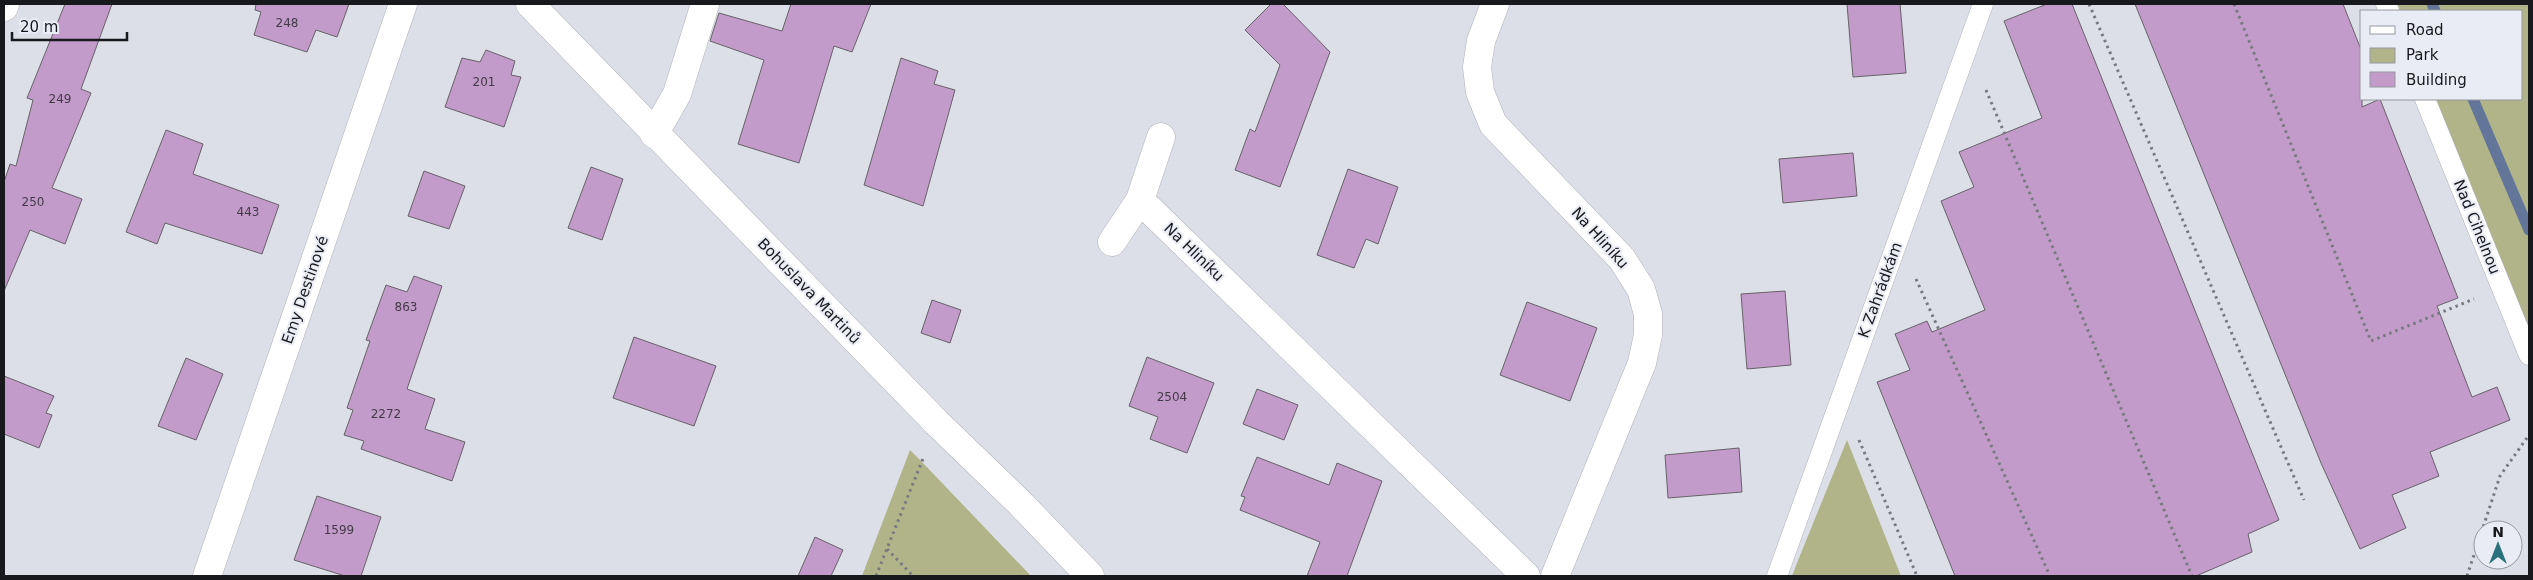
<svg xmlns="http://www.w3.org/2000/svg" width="2533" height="580" viewBox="0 0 2533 580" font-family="'DejaVu Sans',sans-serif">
  <rect width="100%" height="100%" fill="#dcdfe7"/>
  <g fill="#b1b489">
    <path d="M 2397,4 L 2529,4 L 2529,333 L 2435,99 L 2522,99 L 2522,11 L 2400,11 Z"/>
    <path d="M 1847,440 L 1901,576 L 1792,576 L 1799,558 Z"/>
    <path d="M 910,450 L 922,462 L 1031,576 L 862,576 Z"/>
  </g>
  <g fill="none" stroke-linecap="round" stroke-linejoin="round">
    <g stroke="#637699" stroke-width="11">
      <path d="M 2432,4 L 2435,11"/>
      <path d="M 2473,99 L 2529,230"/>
    </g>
  </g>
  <g fill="#c39bca" stroke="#676268">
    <path d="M 65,4 L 112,4 L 81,89 L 91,93 L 52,188 L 82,199 L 65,244 L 30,230 L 4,291 L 4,182 L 10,164 L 16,166 L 33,100 L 27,98 Z"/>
    <path d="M 256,4 L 349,4 L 337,37 L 316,30 L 307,52 L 254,35 L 261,12 L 255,10 Z"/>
    <path d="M 791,4 L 871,4 L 852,52 L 834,46 L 799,163 L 738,144 L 764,60 L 710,41 L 719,13 L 782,31 Z"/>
    <path d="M 1271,4 L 1283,4 L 1330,52 L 1280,187 L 1235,170 L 1250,129 L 1255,132 L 1280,65 L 1245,30 Z"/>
    <path d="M 1847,4 L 1900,4 L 1906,73 L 1853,77 Z"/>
    <path d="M 2047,4 L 2072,4 L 2279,520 L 2248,534 L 2252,552 L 2196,576 L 1955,576 L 1877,382 L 1910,370 L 1895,334 L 1927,321 L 1932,332 L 1985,310 L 1941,201 L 1974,187 L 1959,152 L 2042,118 L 2004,21 Z"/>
    <path d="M 2135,4 L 2343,4 L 2362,52 L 2362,107 L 2380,99 L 2458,298 L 2437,306 L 2472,397 L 2497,387 L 2510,420 L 2430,452 L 2439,476 L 2392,495 L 2406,528 L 2360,549 L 2321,463 Z"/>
    <path d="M 486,50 L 515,61 L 511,75 L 521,77 L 504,127 L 445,107 L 462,58 L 480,62 Z"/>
    <path d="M 901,58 L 938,71 L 934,84 L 955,90 L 923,206 L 864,185 Z"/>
    <path d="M 166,130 L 203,144 L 193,174 L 279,205 L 262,254 L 165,223 L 157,244 L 126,232 Z"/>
    <path d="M 1853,153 L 1857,196 L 1783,203 L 1779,159 Z"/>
    <path d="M 591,167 L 623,179 L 602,240 L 568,228 Z"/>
    <path d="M 1348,169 L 1398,187 L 1378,244 L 1366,239 L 1354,268 L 1317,255 Z"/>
    <path d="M 424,171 L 465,186 L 449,229 L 408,216 Z"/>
    <path d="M 414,276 L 442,286 L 407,389 L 435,399 L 425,429 L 465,442 L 452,481 L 361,449 L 364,441 L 344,435 L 353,410 L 347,408 L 370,341 L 366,340 L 386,285 L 407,292 Z"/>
    <path d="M 1785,291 L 1791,365 L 1747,369 L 1741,294 Z"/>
    <path d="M 932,300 L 961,310 L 950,343 L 921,333 Z"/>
    <path d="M 1527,302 L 1597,328 L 1570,401 L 1500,375 Z"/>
    <path d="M 634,337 L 716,366 L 694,426 L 613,398 Z"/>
    <path d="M 1147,357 L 1214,383 L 1187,453 L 1150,439 L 1158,417 L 1129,406 Z"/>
    <path d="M 186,358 L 223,374 L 196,440 L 158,426 Z"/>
    <path d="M 4,376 L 54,396 L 46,413 L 52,415 L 39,448 L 4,434 Z"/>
    <path d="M 1257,389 L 1298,405 L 1284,440 L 1243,424 Z"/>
    <path d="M 1739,448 L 1742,492 L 1668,498 L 1665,455 Z"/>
    <path d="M 1257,457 L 1329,485 L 1337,463 L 1382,481 L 1347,576 L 1307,576 L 1320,542 L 1240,510 L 1245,497 L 1241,496 Z"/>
    <path d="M 317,496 L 381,517 L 361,576 L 345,576 L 294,560 Z"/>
    <path d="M 815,537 L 843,550 L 831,576 L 798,576 Z"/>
  </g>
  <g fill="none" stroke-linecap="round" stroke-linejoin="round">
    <g stroke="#b0b2ba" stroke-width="21">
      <g id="service">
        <path d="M 2386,4 L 2389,11"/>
        <path d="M 2425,99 L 2529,355"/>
        <path d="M 1777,576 L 1983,4"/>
      </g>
    </g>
    <g stroke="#b0b2ba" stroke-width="29">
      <g id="minor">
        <path d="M 530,4 L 937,423 L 1020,503 L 1090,576"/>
        <path d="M 1495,4 L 1481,41 L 1477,67 L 1480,92 L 1493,124 L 1622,259 L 1641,289 L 1648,314 L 1648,335 L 1642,363 L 1555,576"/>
        <path d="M 4,7 L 5,4"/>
        <path d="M 654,134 L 677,94 L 705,4"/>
        <path d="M 1140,200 L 1526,576"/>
        <path d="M 1112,242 L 1140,200 L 1161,137"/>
        <path d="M 207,576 L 403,4"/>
      </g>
    </g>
    <g stroke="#787a80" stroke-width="3" stroke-dasharray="2.5 4" stroke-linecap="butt">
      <path d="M 2089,4 L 2304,500"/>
      <path d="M 2234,4 L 2371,341 L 2474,299"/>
      <path d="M 1986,90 L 2192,576"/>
      <path d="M 1916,279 L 2050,576"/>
      <path d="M 1859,440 L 1917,576"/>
      <path d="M 887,549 L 913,576"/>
      <path d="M 876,576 L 924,456"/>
      <path d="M 2467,576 L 2500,476 L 2529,435"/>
    </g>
    <use href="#service" stroke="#fff" stroke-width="20"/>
    <use href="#minor" stroke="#fff" stroke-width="28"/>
  </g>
  <g text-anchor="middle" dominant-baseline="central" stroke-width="4" stroke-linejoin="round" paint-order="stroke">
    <g font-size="12" fill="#433a48">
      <text x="287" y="23">248</text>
      <text x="484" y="82">201</text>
      <text x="60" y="99">249</text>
      <text x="33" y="202">250</text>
      <text x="248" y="212">443</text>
      <text x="406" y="307">863</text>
      <text x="1172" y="397">2504</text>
      <text x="386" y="414">2272</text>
      <text x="339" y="530">1599</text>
    </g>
    <g font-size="15" fill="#18191c" stroke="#e9ecf4">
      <text transform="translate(2477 227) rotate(68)">Nad Cihelnou</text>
      <text transform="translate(1600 238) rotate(48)">Na Hliníku</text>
      <text transform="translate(1194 252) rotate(44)">Na Hliníku</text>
      <text transform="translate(305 290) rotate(-71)">Emy Destinové</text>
      <text transform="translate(1880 290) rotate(-70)">K Zahrádkám</text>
      <text transform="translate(809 291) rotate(46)">Bohuslava Martinů</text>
    </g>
  </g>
  <rect width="2533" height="580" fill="none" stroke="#18191c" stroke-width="10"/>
  <rect x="2360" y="10" width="162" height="90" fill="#e9ecf4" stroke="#95989e"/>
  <rect x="2370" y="26" width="25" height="8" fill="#ffffff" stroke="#95989e"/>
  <text x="2406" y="35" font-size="15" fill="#18191c">Road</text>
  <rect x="2370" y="48" width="25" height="15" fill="#b1b489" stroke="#95989e"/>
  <text x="2406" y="60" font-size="15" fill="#18191c">Park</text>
  <rect x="2370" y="72" width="25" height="15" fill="#c39bca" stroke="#95989e"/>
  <text x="2406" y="85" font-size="15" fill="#18191c">Building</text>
  <g transform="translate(2498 545)"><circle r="24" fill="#e9ecf4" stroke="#95989e"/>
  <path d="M0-4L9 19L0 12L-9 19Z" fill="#29717c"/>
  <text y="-8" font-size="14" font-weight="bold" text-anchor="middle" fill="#18191c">N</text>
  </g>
  <path d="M12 32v8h115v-8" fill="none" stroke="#18191c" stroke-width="2.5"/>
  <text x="20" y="32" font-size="15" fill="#18191c" stroke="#e9ecf4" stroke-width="4" paint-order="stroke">20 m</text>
</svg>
